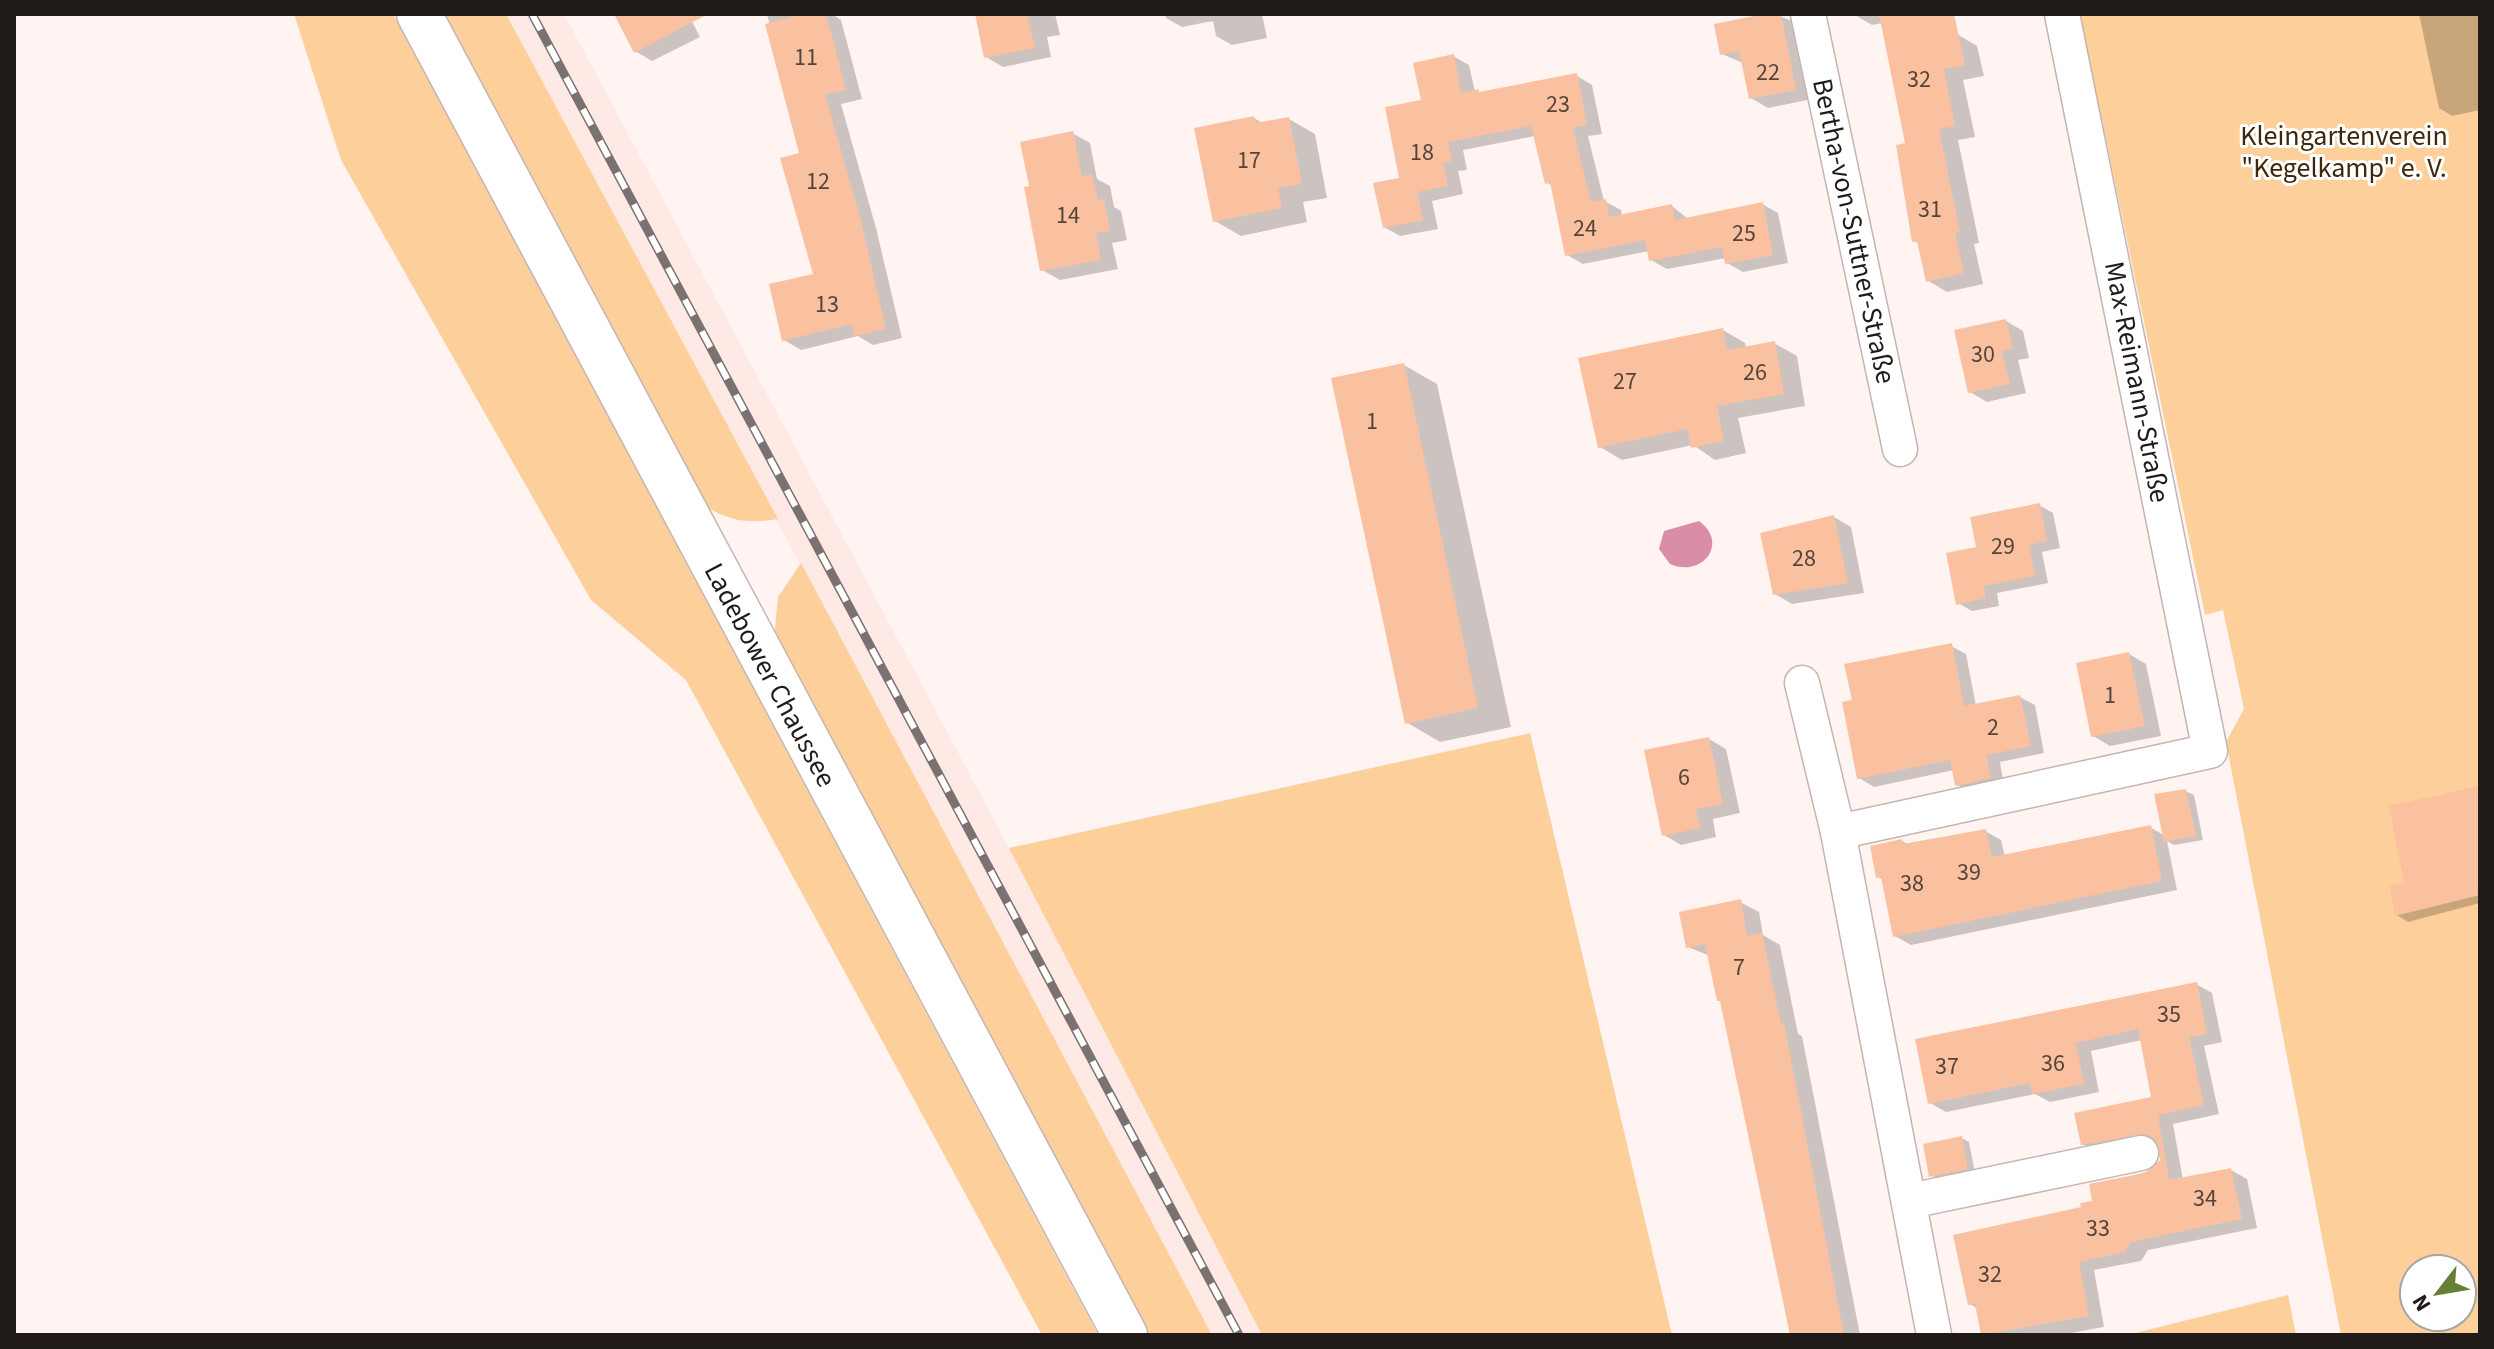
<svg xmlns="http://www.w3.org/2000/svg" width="2494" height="1349" viewBox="0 0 2494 1349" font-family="'Source Sans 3',sans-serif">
  <rect width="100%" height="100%" fill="#fff4f2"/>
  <path fill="#fee9e4" d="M 506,14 L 564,14 L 1009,848 L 1262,1335 L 1212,1335 Z"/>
  <g fill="#fccf9b" fill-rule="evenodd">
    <path d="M 294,14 L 393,14 L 1098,1335 L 1042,1335 L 686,680 L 591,600 L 341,160 Z"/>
    <path d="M 443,14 L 506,14 L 778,519 C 746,524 728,521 702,504 Z"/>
    <path d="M 2080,14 L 2480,14 L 2480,1335 L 2341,1335 L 2226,742 L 2244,709 L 2223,610 L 2205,615 ZM 2414,1269 L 2462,1269 L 2462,1317 L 2414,1317 Z"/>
    <path d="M 801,563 L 1212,1335 L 1147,1335 L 774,639 L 778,597 Z"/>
    <path d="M 1530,733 L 1672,1335 L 1262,1335 L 1009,848 Z"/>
    <path d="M 2288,1295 L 2296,1335 L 2127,1335 Z"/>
  </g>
  <path fill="#d98da7" d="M 1699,521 C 1730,544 1701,578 1670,564 L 1659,549 L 1664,531 Z"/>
  <g fill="#0003">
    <path d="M 616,14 L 688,14 L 700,37 L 652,61 L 635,51 Z"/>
    <path d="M 767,14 L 832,14 L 841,20 L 862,99 L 841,104 L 876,228 L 902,338 L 873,345 L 858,336 L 801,350 L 784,340 L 816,275 L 801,154 Z"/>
    <path d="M 977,14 L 1055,14 L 1060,35 L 1047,37 L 1051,57 L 1003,67 L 986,57 Z"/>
    <path d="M 1165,14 L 1262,14 L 1267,38 L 1232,45 L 1216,36 L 1213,21 L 1182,27 L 1166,18 Z"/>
    <path d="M 1774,14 L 1797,23 L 1812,99 L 1768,108 L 1751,98 L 1743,63 L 1722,54 Z"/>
    <path d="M 1853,14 L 1950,14 L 1957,34 L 1977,46 L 1984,76 L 1963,80 L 1975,137 L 1958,140 L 1979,243 L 1974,244 L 1983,284 L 1947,292 L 1927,280 L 1920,244 L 1914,241 L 1908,145 L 1882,23 L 1872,25 Z"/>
    <path d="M 2419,14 L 2480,14 L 2480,110 L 2452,116 L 2439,108 Z"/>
    <path d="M 1453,56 L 1469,65 L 1475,92 L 1483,94 L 1577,76 L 1592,85 L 1602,134 L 1588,136 L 1604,201 L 1621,210 L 1622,216 L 1672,206 L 1688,219 L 1762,204 L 1778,213 L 1788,263 L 1743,272 L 1727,263 L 1726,258 L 1667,269 L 1651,260 L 1649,251 L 1583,264 L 1567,255 L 1552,186 L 1546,182 L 1535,136 L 1463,150 L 1467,170 L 1458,171 L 1463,194 L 1432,201 L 1438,229 L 1400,236 L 1384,227 L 1424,102 Z"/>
    <path d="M 1254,118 L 1264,124 L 1289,119 L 1315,134 L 1327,198 L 1303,202 L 1307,222 L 1241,236 L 1215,221 Z"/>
    <path d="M 1072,133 L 1090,143 L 1097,179 L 1110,186 L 1114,207 L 1121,211 L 1127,240 L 1112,243 L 1118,269 L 1060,280 L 1042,270 L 1032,188 Z"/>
    <path d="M 2006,321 L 2023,331 L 2029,358 L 2018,360 L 2026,393 L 1987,402 L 1970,392 Z"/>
    <path d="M 1723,330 L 1745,343 L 1746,348 L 1774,343 L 1797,356 L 1805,406 L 1738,418 L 1746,453 L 1715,460 L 1693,445 L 1622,460 L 1600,447 Z"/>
    <path d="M 1404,365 L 1437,384 L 1511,727 L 1440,742 L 1406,722 Z"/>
    <path d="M 2039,505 L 2053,513 L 2060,548 L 2042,552 L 2048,583 L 1997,593 L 1999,606 L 1972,611 L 1958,603 L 1979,548 Z"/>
    <path d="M 1834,517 L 1851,527 L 1864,593 L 1792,604 L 1775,594 Z"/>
    <path d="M 1951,646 L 1966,654 L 1976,706 L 2020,697 L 2035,705 L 2044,753 L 2000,762 L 2004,786 L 1972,793 L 1957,785 L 1954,770 L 1874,787 L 1859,778 L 1854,702 Z"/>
    <path d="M 2129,654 L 2146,664 L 2161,736 L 2110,746 L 2093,736 Z"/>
    <path d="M 1709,739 L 1726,749 L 1740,813 L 1713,819 L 1716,837 L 1681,845 L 1664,835 Z"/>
    <path d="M 2480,786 L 2480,903 L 2408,922 L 2397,915 L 2406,885 L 2391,807 Z"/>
    <path d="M 2185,791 L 2194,795 L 2203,840 L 2174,845 L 2167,841 L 2177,890 L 1911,945 L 1895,936 L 1884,880 L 1878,877 L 1902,841 L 1909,845 L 1985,831 L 2001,840 L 2005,857 L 2150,827 L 2165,836 Z"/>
    <path d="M 1740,902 L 1759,912 L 1763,935 L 1780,945 L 1798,1034 L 1802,1036 L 1860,1335 L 1791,1335 L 1723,1002 L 1710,956 L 1688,947 Z"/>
    <path d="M 2196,984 L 2212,993 L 2222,1042 L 2204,1046 L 2219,1114 L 2173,1124 L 2183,1180 L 2231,1170 L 2247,1179 L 2257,1228 L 2148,1250 L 2141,1261 L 2094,1270 L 2104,1327 L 2060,1335 L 1983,1335 L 1978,1309 L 1970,1304 L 2094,1202 L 2091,1186 L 2155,1170 L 2162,1159 L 2158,1143 L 2155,1142 L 2099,1153 L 2082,1144 L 2154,1098 L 2142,1040 L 2091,1051 L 2099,1092 L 2050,1102 L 2035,1094 L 1946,1112 L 1930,1103 Z"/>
    <path d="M 1961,1138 L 1969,1142 L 1975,1173 L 1939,1180 L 1931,1175 Z"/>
  </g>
  <g fill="#f9c1a0">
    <path d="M 614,14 L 708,14 L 634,53 Z"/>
    <path d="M 801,14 L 826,14 L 846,90 L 825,95 L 860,217 L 886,329 L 854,336 L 852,324 L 782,341 L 769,284 L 813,274 L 780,158 L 799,153 L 765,24 Z"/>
    <path d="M 975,14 L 1027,14 L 1035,48 L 984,58 Z"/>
    <path d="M 1764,14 L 1781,14 L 1796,90 L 1749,99 L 1739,51 L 1720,55 L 1714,24 Z"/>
    <path d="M 1879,14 L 1954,14 L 1965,65 L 1944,69 L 1955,126 L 1939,129 L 1960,232 L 1955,233 L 1964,273 L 1926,282 L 1917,241 L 1912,242 L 1896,145 L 1905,143 Z"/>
    <path d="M 1454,54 L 1461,93 L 1479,89 L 1479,92 L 1577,73 L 1587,125 L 1573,128 L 1591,202 L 1606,199 L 1609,217 L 1672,204 L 1675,220 L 1763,202 L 1773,255 L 1725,264 L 1722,247 L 1649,261 L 1645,240 L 1565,256 L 1550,182 L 1545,184 L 1531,126 L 1448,142 L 1452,161 L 1443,163 L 1448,186 L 1417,192 L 1423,220 L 1383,228 L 1373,183 L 1399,178 L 1385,107 L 1421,100 L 1413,63 Z"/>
    <path d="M 1254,116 L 1256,123 L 1289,117 L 1302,184 L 1278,188 L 1282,208 L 1213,222 L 1194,128 Z"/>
    <path d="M 1073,131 L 1082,176 L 1092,174 L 1098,200 L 1104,199 L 1110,231 L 1096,233 L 1101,260 L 1040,271 L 1024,187 L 1029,186 L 1020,142 Z"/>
    <path d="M 2006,319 L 2013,349 L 2002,351 L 2010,384 L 1968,393 L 1954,330 Z"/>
    <path d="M 1723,328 L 1727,350 L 1775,341 L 1784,394 L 1717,406 L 1724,441 L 1691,448 L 1687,429 L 1598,448 L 1578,358 Z"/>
    <path d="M 1404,363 L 1478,708 L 1405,724 L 1331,378 Z"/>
    <path d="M 2040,503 L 2047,541 L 2029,545 L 2035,576 L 1984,586 L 1986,598 L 1956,605 L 1946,553 L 1976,547 L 1970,517 Z"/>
    <path d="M 1834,515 L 1848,583 L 1773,595 L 1760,533 Z"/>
    <path d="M 1952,643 L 1964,706 L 2020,695 L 2031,746 L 1986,755 L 1991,778 L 1955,786 L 1950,760 L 1857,779 L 1842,702 L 1852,700 L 1844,664 Z"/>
    <path d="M 2129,652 L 2145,726 L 2091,737 L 2076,663 Z"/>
    <path d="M 1709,737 L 1723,804 L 1696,809 L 1700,828 L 1662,836 L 1644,750 Z"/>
    <path d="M 2480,786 L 2480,895 L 2395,916 L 2390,886 L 2404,883 L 2389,806 Z"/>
    <path d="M 2186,789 L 2196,836 L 2164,842 L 2154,794 Z"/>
    <path d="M 2151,825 L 2162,881 L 1893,937 L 1881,877 L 1876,878 L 1870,846 L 1902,839 L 1903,844 L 1986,829 L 1992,857 Z"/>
    <path d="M 1741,899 L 1747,936 L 1762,933 L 1781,1024 L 1784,1023 L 1844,1335 L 1790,1335 L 1720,1001 L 1717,1001 L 1705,944 L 1686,948 L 1679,912 Z"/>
    <path d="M 2197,982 L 2207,1034 L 2189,1037 L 2204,1105 L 2158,1115 L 2169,1180 L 2231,1168 L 2242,1219 L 2131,1242 L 2125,1252 L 2079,1262 L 2089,1316 L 1981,1335 L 1975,1304 L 1968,1305 L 1953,1235 L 2081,1207 L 2080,1203 L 2092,1201 L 2089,1184 L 2145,1173 L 2160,1160 L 2156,1140 L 2146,1134 L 2081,1145 L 2074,1113 L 2151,1097 L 2138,1029 L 2076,1043 L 2084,1084 L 2032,1094 L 2030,1083 L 1928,1104 L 1915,1039 Z"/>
    <path d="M 1962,1136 L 1968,1169 L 1929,1177 L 1923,1144 Z"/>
  </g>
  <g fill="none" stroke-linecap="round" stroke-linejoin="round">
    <g stroke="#c5b5b1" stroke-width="37">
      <g id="street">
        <path d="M 1808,14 L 1900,449"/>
        <path d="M 1802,683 L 1838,832 L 1934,1335"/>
        <path d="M 1838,832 L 2210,751 L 2062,14"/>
        <path d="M 1910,1201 L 2141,1153"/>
      </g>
    </g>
    <g stroke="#c5b5b1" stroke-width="47">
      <path id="secondary" d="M 419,14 L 1125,1335"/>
    </g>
    <use href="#street" stroke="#fff" stroke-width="34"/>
    <use href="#secondary" stroke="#fff" stroke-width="44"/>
    <g stroke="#7a7270" stroke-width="9">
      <path id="rail" d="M 532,14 L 1239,1335"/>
    </g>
    <use href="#rail" stroke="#fff" stroke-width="6" stroke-dasharray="18" stroke-linecap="butt"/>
  </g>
  <g text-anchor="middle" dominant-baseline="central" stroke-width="6" stroke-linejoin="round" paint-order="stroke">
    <g font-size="24" fill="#56443b">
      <text x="806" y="57">11</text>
      <text x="1768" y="72">22</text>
      <text x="1919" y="79">32</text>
      <text x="1558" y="104">23</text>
      <text x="1422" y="152">18</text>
      <text x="1249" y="160">17</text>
      <text x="818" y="181">12</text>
      <text x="1930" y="209">31</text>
      <text x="1068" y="215">14</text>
      <text x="1585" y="228">24</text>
      <text x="1744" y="233">25</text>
      <text x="827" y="304">13</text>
      <text x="1983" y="354">30</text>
      <text x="1755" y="372">26</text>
      <text x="1625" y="381">27</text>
      <text x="1372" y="421">1</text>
      <text x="2003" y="546">29</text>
      <text x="1804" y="558">28</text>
      <text x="2110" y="695">1</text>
      <text x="1993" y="727">2</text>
      <text x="1684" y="777">6</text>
      <text x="1969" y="872">39</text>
      <text x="1912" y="883">38</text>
      <text x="1739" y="967">7</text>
      <text x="2169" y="1014">35</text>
      <text x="2053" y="1063">36</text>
      <text x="1947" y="1066">37</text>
      <text x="2205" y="1198">34</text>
      <text x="2098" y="1228">33</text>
      <text x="1990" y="1274">32</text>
    </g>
    <g font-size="28" fill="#3d280d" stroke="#fff">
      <text x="2344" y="136">Kleingartenverein<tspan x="2344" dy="32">"Kegelkamp" e. V.</tspan></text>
    </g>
    <g font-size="28" fill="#201b19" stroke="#fff">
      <text transform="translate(1854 231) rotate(78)">Bertha-von-Suttner-Straße</text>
      <text transform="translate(2137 382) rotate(79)">Max-Reimann-Straße</text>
      <text transform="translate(770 675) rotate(62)">Ladebower Chaussee</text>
    </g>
  </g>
  <rect width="2494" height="1349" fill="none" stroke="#201b19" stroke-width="32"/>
  <g transform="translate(2438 1293) rotate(239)"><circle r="38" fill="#ffffff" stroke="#a6a4a3" stroke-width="2"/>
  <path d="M0-6L14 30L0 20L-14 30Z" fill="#678033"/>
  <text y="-12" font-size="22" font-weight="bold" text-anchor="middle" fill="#201b19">N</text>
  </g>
</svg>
